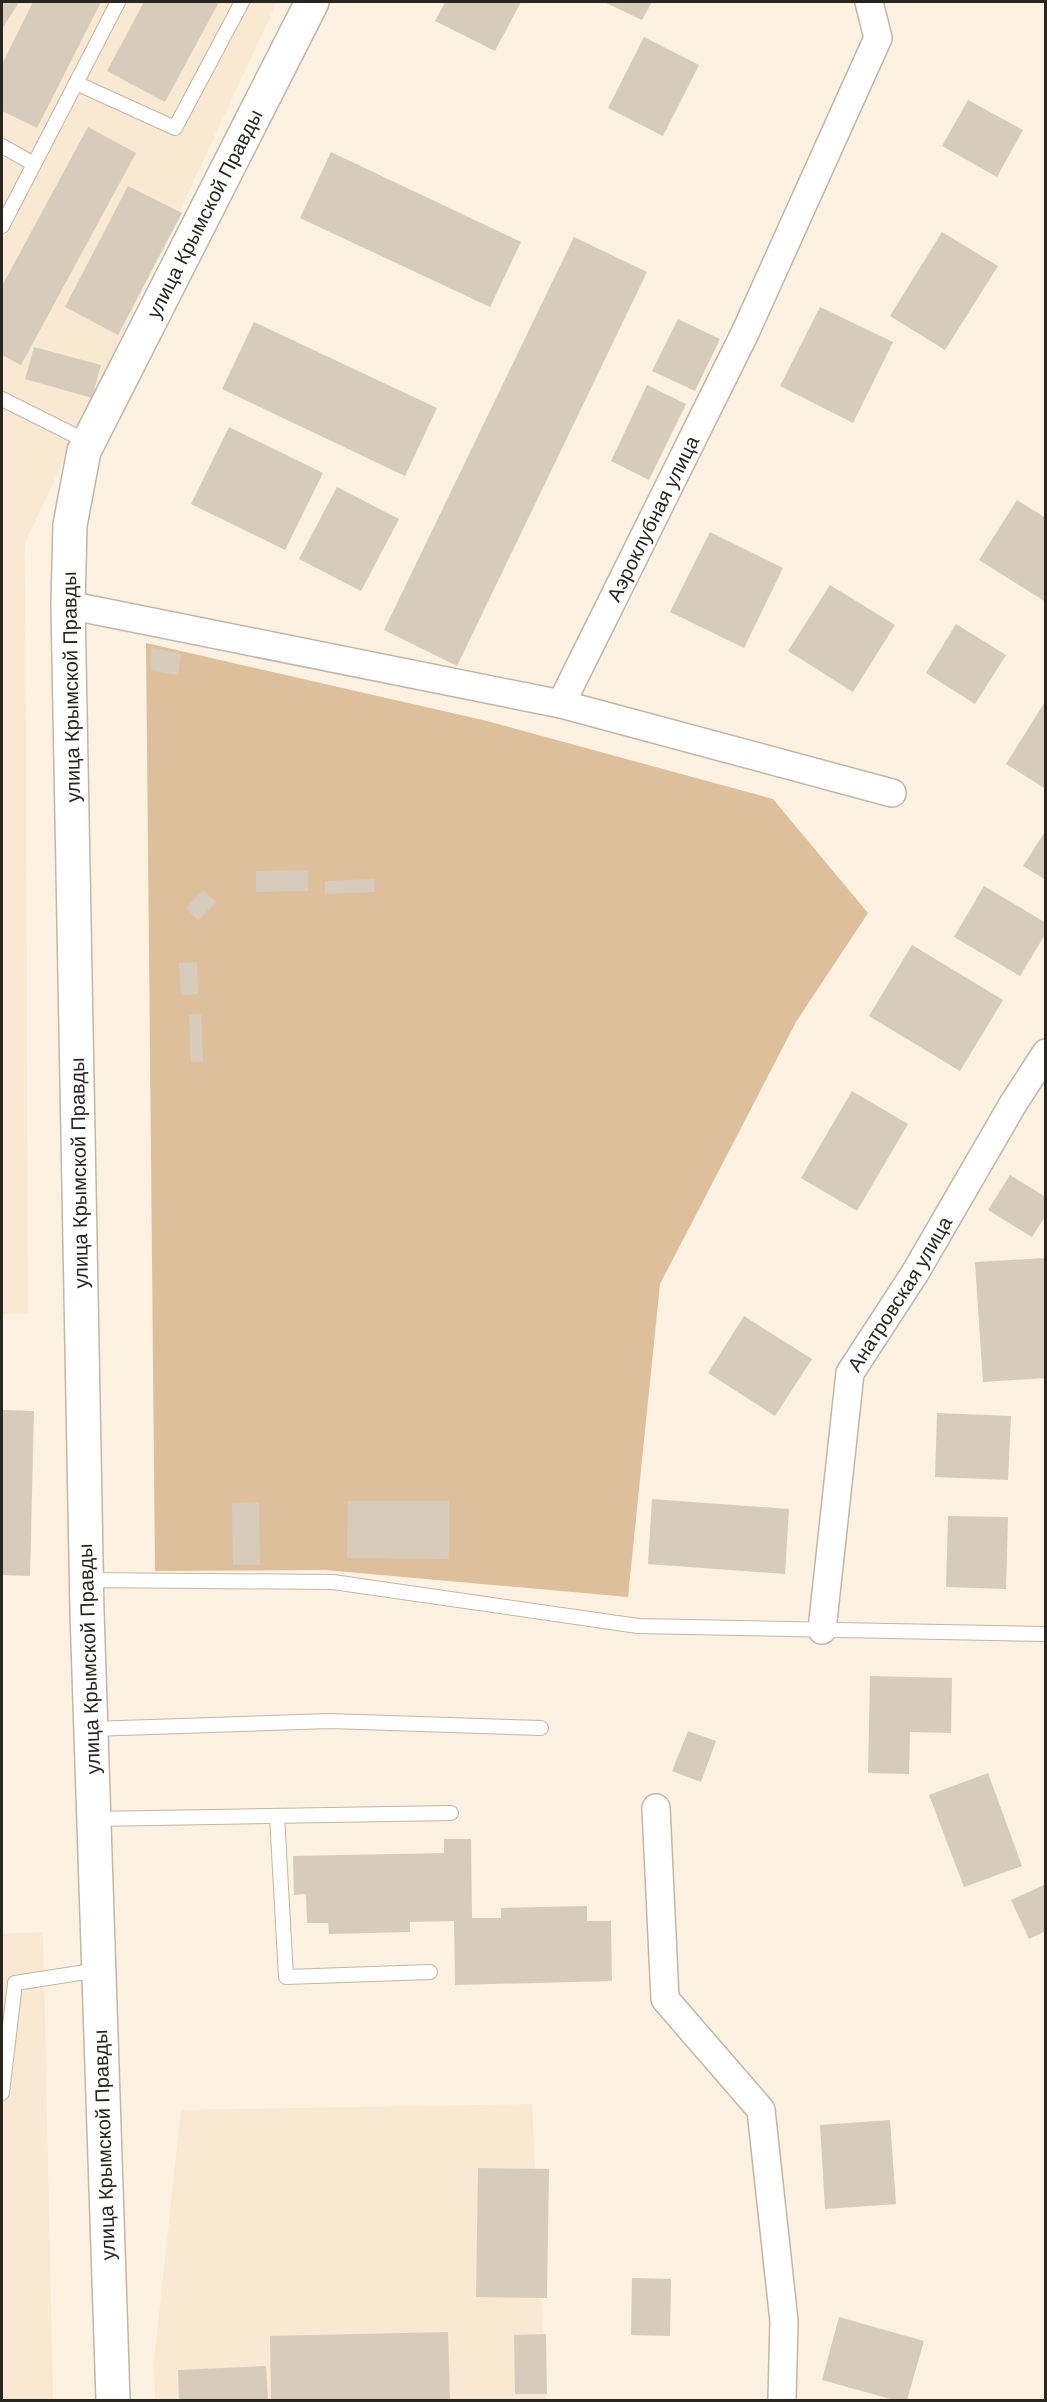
<svg xmlns="http://www.w3.org/2000/svg" width="1047" height="2402" viewBox="0 0 1047 2402" font-family="'DM Sans',sans-serif">
  <rect width="100%" height="100%" fill="#fdf1e2"/>
  <g fill="#f9e8d2">
    <path d="M 2,2 L 277,2 L 25,543 L 28,1314 L 2,1314 Z"/>
    <path d="M 43,1932 L 53,2400 L 2,2400 L 2,1934 Z"/>
    <path d="M 532,2104 L 546,2400 L 155,2400 L 154,2361 L 181,2110 Z"/>
  </g>
  <path fill="#ddc09b" d="M 146,643 L 487,721 L 773,799 L 868,913 L 796,1022 L 660,1284 L 628,1597 L 325,1570 L 155,1571 Z"/>
  <g fill="#d7cbbc">
    <path d="M 2,2 L 19,2 L 2,29 Z"/>
    <path d="M 33,2 L 101,2 L 37,128 L 2,111 L 2,64 Z"/>
    <path d="M 144,2 L 219,2 L 165,102 L 107,71 Z"/>
    <path d="M 445,2 L 521,2 L 495,51 L 435,21 Z"/>
    <path d="M 604,2 L 652,2 L 642,20 Z"/>
    <path d="M 644,37 L 699,65 L 663,136 L 608,108 Z"/>
    <path d="M 968,100 L 1023,130 L 997,177 L 942,146 Z"/>
    <path d="M 88,127 L 136,153 L 21,365 L 2,355 L 2,286 Z"/>
    <path d="M 331,152 L 521,242 L 490,307 L 300,218 Z"/>
    <path d="M 128,186 L 182,213 L 118,335 L 65,307 Z"/>
    <path d="M 942,232 L 998,266 L 945,350 L 890,316 Z"/>
    <path d="M 574,237 L 647,272 L 457,666 L 384,630 Z"/>
    <path d="M 820,307 L 893,342 L 853,423 L 780,386 Z"/>
    <path d="M 678,319 L 720,339 L 695,391 L 652,371 Z"/>
    <path d="M 254,322 L 437,408 L 405,476 L 222,389 Z"/>
    <path d="M 34,347 L 101,365 L 92,398 L 25,379 Z"/>
    <path d="M 647,385 L 686,404 L 649,480 L 611,461 Z"/>
    <path d="M 229,427 L 323,473 L 285,550 L 191,504 Z"/>
    <path d="M 337,487 L 399,519 L 361,591 L 299,559 Z"/>
    <path d="M 1017,500 L 1046,518 L 1046,602 L 979,560 Z"/>
    <path d="M 710,532 L 783,568 L 744,648 L 670,612 Z"/>
    <path d="M 830,585 L 895,625 L 853,692 L 788,651 Z"/>
    <path d="M 956,624 L 1006,655 L 975,704 L 926,673 Z"/>
    <path d="M 151,647 L 181,654 L 178,675 L 151,671 Z"/>
    <path d="M 1046,700 L 1046,789 L 1006,764 Z"/>
    <path d="M 1046,830 L 1046,880 L 1023,866 Z"/>
    <path d="M 308,870 L 308,891 L 256,892 L 256,871 Z"/>
    <path d="M 374,879 L 375,892 L 325,894 L 325,881 Z"/>
    <path d="M 984,886 L 1046,923 L 1046,933 L 1020,976 L 954,937 Z"/>
    <path d="M 203,890 L 216,902 L 198,920 L 186,908 Z"/>
    <path d="M 912,945 L 1003,1000 L 960,1071 L 869,1016 Z"/>
    <path d="M 197,962 L 198,994 L 181,995 L 179,963 Z"/>
    <path d="M 201,1014 L 203,1061 L 191,1062 L 189,1015 Z"/>
    <path d="M 852,1091 L 908,1124 L 857,1211 L 801,1178 Z"/>
    <path d="M 1010,1175 L 1046,1197 L 1046,1215 L 1032,1237 L 988,1210 Z"/>
    <path d="M 1046,1258 L 1046,1378 L 983,1382 L 975,1262 Z"/>
    <path d="M 744,1316 L 812,1359 L 775,1416 L 708,1373 Z"/>
    <path d="M 2,1410 L 34,1411 L 30,1576 L 2,1575 Z"/>
    <path d="M 937,1413 L 1011,1416 L 1008,1480 L 935,1477 Z"/>
    <path d="M 652,1499 L 789,1509 L 785,1574 L 648,1564 Z"/>
    <path d="M 348,1501 L 449,1501 L 449,1559 L 347,1558 Z"/>
    <path d="M 259,1502 L 260,1565 L 233,1565 L 232,1503 Z"/>
    <path d="M 948,1516 L 1008,1517 L 1006,1589 L 946,1587 Z"/>
    <path d="M 870,1676 L 952,1678 L 951,1733 L 910,1732 L 909,1774 L 868,1773 Z"/>
    <path d="M 688,1731 L 716,1741 L 701,1782 L 672,1771 Z"/>
    <path d="M 988,1773 L 1022,1866 L 964,1887 L 929,1795 Z"/>
    <path d="M 444,1839 L 471,1839 L 472,1918 L 501,1918 L 501,1908 L 587,1906 L 587,1921 L 611,1921 L 612,1981 L 455,1985 L 454,1921 L 410,1922 L 410,1932 L 329,1934 L 328,1923 L 307,1923 L 306,1894 L 294,1895 L 293,1856 L 444,1853 Z"/>
    <path d="M 1046,1884 L 1046,1931 L 1029,1939 L 1011,1900 Z"/>
    <path d="M 890,2120 L 896,2204 L 825,2209 L 820,2125 Z"/>
    <path d="M 478,2168 L 549,2169 L 547,2298 L 476,2297 Z"/>
    <path d="M 632,2278 L 671,2279 L 670,2336 L 631,2335 Z"/>
    <path d="M 839,2317 L 924,2341 L 907,2400 L 894,2400 L 822,2380 Z"/>
    <path d="M 448,2332 L 450,2400 L 271,2400 L 270,2336 Z"/>
    <path d="M 546,2334 L 547,2394 L 515,2394 L 514,2335 Z"/>
    <path d="M 266,2366 L 268,2400 L 179,2400 L 178,2370 Z"/>
  </g>
  <g fill="none" stroke-linecap="round" stroke-linejoin="round">
    <g stroke="#c1b6a7" stroke-width="16">
      <g id="service">
        <path d="M 76,83 L 175,128 L 242,2"/>
        <path d="M 2,146 L 34,164"/>
        <path d="M 2,226 L 118,2"/>
        <path d="M 2,399 L 88,442"/>
        <path d="M 86,1580 L 333,1582 L 638,1626 L 1046,1634"/>
        <path d="M 91,1729 L 330,1721 L 541,1728"/>
        <path d="M 277,1816 L 286,1977 L 430,1972"/>
        <path d="M 94,1819 L 451,1813"/>
        <path d="M 2,2093 L 15,1983 L 99,1970"/>
      </g>
    </g>
    <g stroke="#c1b6a7" stroke-width="30">
      <g id="minor">
        <path d="M 68,605 L 561,704 L 892,793"/>
        <path id="s1" d="M 561,704 L 745,333 L 878,38 L 869,2"/>
        <path id="s2" d="M 822,1630 L 850,1373 L 915,1273 L 1013,1104 L 1046,1053"/>
        <path d="M 656,1808 L 665,1999 L 761,2110 L 784,2321 L 782,2400"/>
      </g>
    </g>
    <g stroke="#c1b6a7" stroke-width="36">
      <g id="tertiary">
        <path id="s3" d="M 113,2400 L 87,1612 L 68,605 L 70,525 L 84,451 L 312,2"/>
      </g>
    </g>
    <use href="#service" stroke="#fff" stroke-width="14"/>
    <use href="#minor" stroke="#fff" stroke-width="27"/>
    <use href="#tertiary" stroke="#fff" stroke-width="33"/>
  </g>
  <g text-anchor="middle" dominant-baseline="central" stroke-width="6" stroke-linejoin="round" paint-order="stroke">
    <g font-size="20" fill="#29251f" stroke="#fff">
      <text stroke="none"><textPath href="#s3" startOffset="2217">улица Крымской Правды</textPath></text>
      <text stroke="none"><textPath href="#s1" startOffset="207">Аэроклубная улица</textPath></text>
      <text transform="translate(71 687) rotate(-91)">улица Крымской Правды</text>
      <text transform="translate(79 1173) rotate(-91)">улица Крымской Правды</text>
      <text stroke="none"><textPath href="#s2" startOffset="352">Анатровская улица</textPath></text>
      <text transform="translate(89 1659) rotate(-92)">улица Крымской Правды</text>
      <text transform="translate(104 2145) rotate(-92)">улица Крымской Правды</text>
    </g>
  </g>
  <rect width="1047" height="2402" fill="none" stroke="#29251f" stroke-width="6"/>
</svg>
